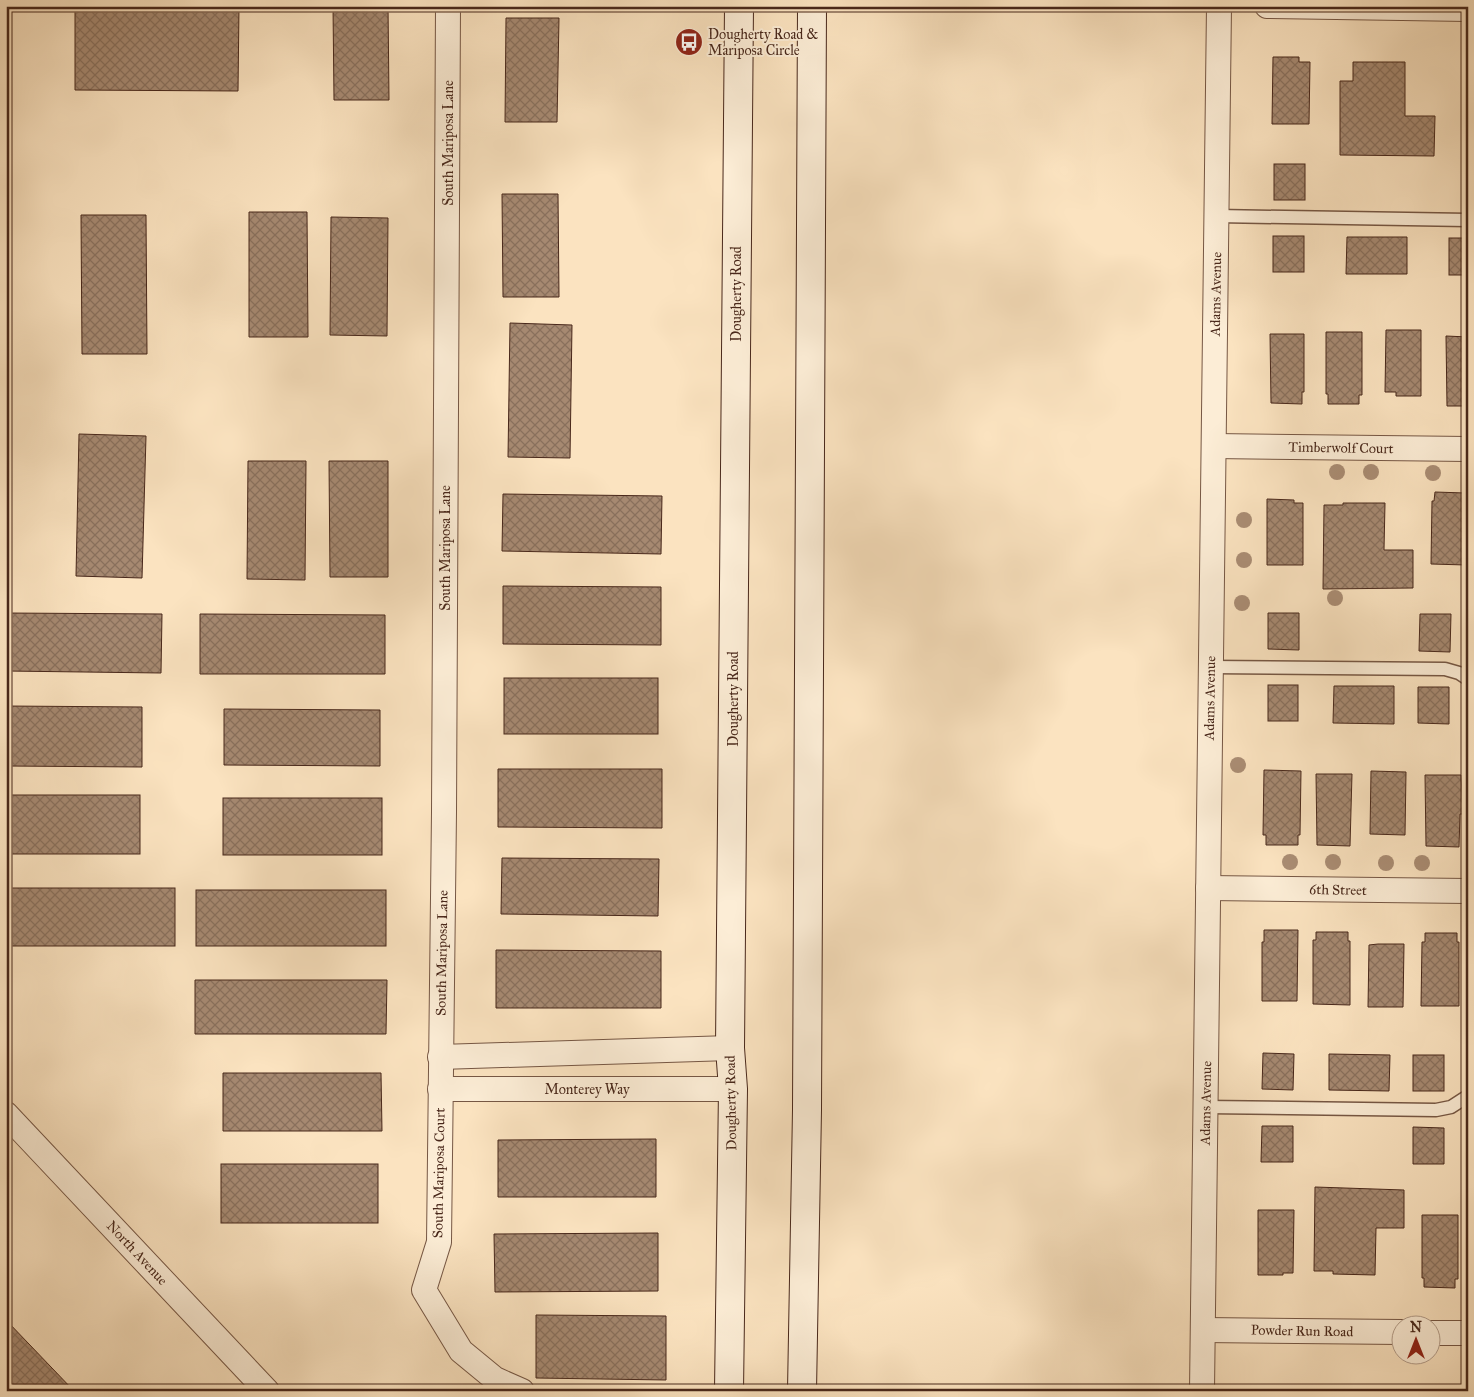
<svg xmlns="http://www.w3.org/2000/svg" width="1474" height="1397" viewBox="0 0 1474 1397" font-family="'IM FELL Great Primer',serif">
  <defs>
    <pattern id="building-cross-hatch" width="8" height="8" patternUnits="userSpaceOnUse" patternTransform="scale(1.25)"><rect width="8" height="8" fill="#a68971"/><path d="M0 0l8 8M0 8l8-8" fill="none" stroke="#89705c"/></pattern>
  </defs>
  <rect width="100%" height="100%" fill="#fbe3c0"/>
  <filter id="stains"><feTurbulence type="fractalNoise" baseFrequency=".004" numOctaves="4"/><feColorMatrix values="0 0 0 0 .2 0 0 0 0 .09 0 0 0 0 .02 0 0 0 .5 -.17"/></filter>
  <radialGradient id="worn" r=".72"><stop offset=".6" stop-color="#630" stop-opacity="0"/><stop offset="1" stop-color="#630" stop-opacity=".3"/></radialGradient>
  <g fill="url(#building-cross-hatch)" stroke="#49281b">
    <path d="M 75,6 L 239,6 L 238,91 L 75,90 Z"/>
    <path d="M 333,6 L 388,6 L 389,100 L 334,100 Z"/>
    <path d="M 506,18 L 559,18 L 557,122 L 505,122 Z"/>
    <path d="M 1273,57 L 1299,57 L 1299,62 L 1310,62 L 1309,124 L 1272,124 Z"/>
    <path d="M 1466,61 L 1468,61 L 1468,124 L 1465,124 Z"/>
    <path d="M 1353,62 L 1405,62 L 1405,116 L 1435,116 L 1434,156 L 1340,155 L 1340,81 L 1353,81 Z"/>
    <rect x="1274" y="164" width="31" height="36"/>
    <path d="M 502,194 L 558,194 L 559,297 L 503,297 Z"/>
    <path d="M 249,212 L 307,212 L 308,337 L 249,337 Z"/>
    <path d="M 81,215 L 146,215 L 147,354 L 82,354 Z"/>
    <path d="M 331,217 L 388,218 L 387,336 L 330,335 Z"/>
    <rect x="1273" y="236" width="31" height="36"/>
    <path d="M 1347,237 L 1407,237 L 1407,274 L 1346,274 Z"/>
    <rect x="1449" y="238" width="19" height="37"/>
    <path d="M 510,323 L 572,325 L 570,458 L 508,457 Z"/>
    <path d="M 1386,330 L 1421,330 L 1421,396 L 1396,396 L 1396,392 L 1385,392 Z"/>
    <path d="M 1326,332 L 1362,332 L 1362,395 L 1359,395 L 1359,404 L 1328,404 L 1328,394 L 1326,394 Z"/>
    <path d="M 1270,334 L 1304,334 L 1304,392 L 1302,392 L 1302,404 L 1271,403 Z"/>
    <path d="M 1446,336 L 1468,337 L 1468,406 L 1447,406 Z"/>
    <path d="M 79,434 L 146,436 L 142,578 L 76,576 Z"/>
    <path d="M 248,461 L 306,461 L 305,580 L 247,579 Z"/>
    <path d="M 329,461 L 388,461 L 388,577 L 330,577 Z"/>
    <path d="M 1435,492 L 1465,493 L 1465,502 L 1467,502 L 1466,565 L 1431,564 L 1432,501 L 1434,501 Z"/>
    <path d="M 503,494 L 662,496 L 661,554 L 502,551 Z"/>
    <path d="M 1267,499 L 1294,500 L 1294,503 L 1303,503 L 1303,565 L 1267,565 Z"/>
    <path d="M 1343,503 L 1385,503 L 1384,550 L 1413,550 L 1413,588 L 1323,589 L 1324,505 L 1343,505 Z"/>
    <path d="M 503,586 L 661,587 L 661,645 L 503,644 Z"/>
    <path d="M 6,613 L 162,614 L 161,673 L 6,671 Z"/>
    <path d="M 1268,613 L 1299,613 L 1299,650 L 1268,649 Z"/>
    <path d="M 200,614 L 385,615 L 385,674 L 200,674 Z"/>
    <path d="M 1420,614 L 1451,614 L 1450,652 L 1419,651 Z"/>
    <rect x="504" y="678" width="154" height="56"/>
    <rect x="1268" y="685" width="30" height="36"/>
    <path d="M 1334,686 L 1394,686 L 1394,724 L 1333,723 Z"/>
    <path d="M 1418,687 L 1449,687 L 1449,724 L 1418,723 Z"/>
    <path d="M 6,706 L 142,707 L 142,767 L 6,766 Z"/>
    <path d="M 224,709 L 380,710 L 380,766 L 224,765 Z"/>
    <path d="M 498,769 L 662,769 L 662,828 L 498,827 Z"/>
    <path d="M 1264,770 L 1301,771 L 1300,835 L 1298,835 L 1298,845 L 1266,845 L 1266,835 L 1263,835 Z"/>
    <path d="M 1371,771 L 1406,772 L 1405,835 L 1370,834 Z"/>
    <path d="M 1316,774 L 1352,774 L 1350,846 L 1317,845 Z"/>
    <path d="M 1425,775 L 1461,775 L 1463,814 L 1460,814 L 1459,847 L 1426,846 Z"/>
    <rect x="6" y="795" width="134" height="59"/>
    <rect x="223" y="798" width="159" height="57"/>
    <path d="M 502,858 L 659,859 L 658,916 L 501,914 Z"/>
    <rect x="6" y="888" width="169" height="58"/>
    <rect x="196" y="890" width="190" height="56"/>
    <path d="M 1264,930 L 1298,930 L 1297,1001 L 1262,1001 L 1262,942 L 1264,942 Z"/>
    <path d="M 1316,932 L 1348,932 L 1348,941 L 1350,941 L 1350,1005 L 1313,1004 L 1313,940 L 1316,940 Z"/>
    <path d="M 1425,933 L 1457,933 L 1457,942 L 1459,942 L 1459,1006 L 1421,1006 L 1422,942 L 1425,942 Z"/>
    <path d="M 1378,944 L 1404,944 L 1403,1007 L 1368,1007 L 1369,945 Z"/>
    <path d="M 496,950 L 661,951 L 661,1008 L 496,1008 Z"/>
    <path d="M 195,980 L 387,980 L 386,1034 L 195,1034 Z"/>
    <path d="M 1263,1053 L 1294,1054 L 1293,1090 L 1262,1089 Z"/>
    <path d="M 1329,1054 L 1390,1055 L 1389,1091 L 1329,1090 Z"/>
    <rect x="1413" y="1055" width="31" height="36"/>
    <path d="M 223,1073 L 381,1073 L 382,1131 L 223,1131 Z"/>
    <path d="M 1262,1126 L 1293,1126 L 1293,1162 L 1261,1162 Z"/>
    <path d="M 1413,1127 L 1444,1128 L 1444,1164 L 1413,1164 Z"/>
    <path d="M 656,1139 L 656,1197 L 498,1197 L 498,1140 Z"/>
    <rect x="221" y="1164" width="157" height="59"/>
    <path d="M 1315,1187 L 1404,1190 L 1404,1228 L 1376,1228 L 1375,1275 L 1333,1274 L 1333,1271 L 1314,1271 Z"/>
    <path d="M 1258,1210 L 1294,1210 L 1293,1273 L 1283,1273 L 1283,1275 L 1258,1275 Z"/>
    <path d="M 1422,1215 L 1458,1215 L 1458,1279 L 1455,1279 L 1455,1288 L 1424,1287 L 1424,1278 L 1422,1278 Z"/>
    <path d="M 658,1233 L 658,1291 L 495,1292 L 494,1234 Z"/>
    <path d="M 536,1315 L 666,1316 L 666,1380 L 536,1378 Z"/>
    <path d="M 6,1320 L 74,1391 L 6,1391 Z"/>
  </g>
  <g fill="none" stroke-linecap="round" stroke-linejoin="round">
    <g stroke="#765744" stroke-width="15">
      <g id="service">
        <path d="M 1217,216 L 1468,220"/>
        <path d="M 1211,667 L 1445,669 L 1459,673 L 1468,679"/>
        <path d="M 1205,1107 L 1436,1110 L 1451,1107 L 1468,1096"/>
      </g>
    </g>
    <g stroke="#765744" stroke-width="26">
      <g id="minor">
        <path d="M 448,6 L 444,812 L 439,1242 L 424,1290 L 461,1351 L 495,1379 L 522,1391"/>
        <path d="M 1267,6 L 1468,9"/>
        <path d="M 1214,446 L 1468,449"/>
        <path d="M 1208,888 L 1468,891"/>
        <path d="M 440,1057 L 730,1048"/>
        <path d="M 440,1089 L 733,1089"/>
        <path d="M 6,1114 L 267,1391"/>
        <path d="M 1203,1330 L 1402,1332"/>
        <path d="M 1432,1333 L 1468,1333"/>
        <path d="M 1202,1391 L 1219,6"/>
      </g>
    </g>
    <g stroke="#49281b" stroke-width="30">
      <g id="secondary">
        <path d="M 729,1391 L 733,1089 L 730,1048 L 739,6"/>
        <path d="M 802,1391 L 807,1110 L 812,6"/>
      </g>
    </g>
    <use href="#service" stroke="#fcedd6" stroke-width="12"/>
    <use href="#minor" stroke="#fcedd6" stroke-width="24"/>
    <use href="#secondary" stroke="#fcedd6" stroke-width="28"/>
  </g>
  <g fill="#aa8d74">
    <circle cx="1337" cy="472" r="8"/>
    <circle cx="1371" cy="472" r="8"/>
    <circle cx="1433" cy="473" r="8"/>
    <circle cx="1244" cy="520" r="8"/>
    <circle cx="1244" cy="560" r="8"/>
    <circle cx="1335" cy="598" r="8"/>
    <circle cx="1242" cy="603" r="8"/>
    <circle cx="1238" cy="765" r="8"/>
    <circle cx="1290" cy="862" r="8"/>
    <circle cx="1333" cy="862" r="8"/>
    <circle cx="1386" cy="863" r="8"/>
    <circle cx="1422" cy="863" r="8"/>
  </g>
  <defs>
    <g id="bus-disc" transform="scale(1.4375)"><circle r="9.5" fill="#8f2418" stroke="#fcedd6"/><path d="M-5-6H5V4H4V6H2V4H-2V6H-4V4H-5ZM-3.5-4V0h7V-4ZM-3.5 1.2v1.5H-2V1.2ZM2 1.2v1.5H3.5V1.2Z" fill="#fff"/></g>
  </defs>
  <g fill-rule="evenodd">
    <use href="#bus-disc" x="689" y="42"/>
  </g>
  <g text-anchor="middle" dominant-baseline="central" stroke-width="4" stroke-linejoin="round" paint-order="stroke">
    <g font-size="14" fill="#49281b" stroke="#fcedd6" text-anchor="start">
      <text x="708" y="34">Dougherty Road &amp;<tspan x="708" dy="16">Mariposa Circle</tspan></text>
    </g>
    <g font-size="14" fill="#49281b" stroke="#fcedd6">
      <text transform="translate(448 143) rotate(-90)">South Mariposa Lane</text>
      <text transform="translate(736 294) rotate(-90)">Dougherty Road</text>
      <text transform="translate(1216 294) rotate(-89)">Adams Avenue</text>
      <text transform="translate(1341 448) rotate(1)">Timberwolf Court</text>
      <text transform="translate(445 548) rotate(-90)">South Mariposa Lane</text>
      <text transform="translate(1210 698) rotate(-89)">Adams Avenue</text>
      <text transform="translate(733 699) rotate(-90)">Dougherty Road</text>
      <text transform="translate(1338 890) rotate(1)">6th Street</text>
      <text transform="translate(442 953) rotate(-89)">South Mariposa Lane</text>
      <text x="587" y="1089">Monterey Way</text>
      <text transform="translate(731 1103) rotate(-91)">Dougherty Road</text>
      <text transform="translate(1206 1103) rotate(-89)">Adams Avenue</text>
      <text transform="translate(439 1173) rotate(-89)">South Mariposa Court</text>
      <text transform="translate(137 1253) rotate(47)">North Avenue</text>
      <text transform="translate(1302 1331) rotate(1)">Powder Run Road</text>
    </g>
  </g>
  <rect width="1474" height="1397" fill="none" stroke="#fbe3c0" stroke-width="25"/>
  <rect x="8" y="8" width="1459" height="1382" fill="none" stroke="#49281b" stroke-width="2.5"/>
  <rect x="12" y="12" width="1449" height="1372" fill="none" stroke="#49281b"/>
  <g transform="translate(1416 1340)"><circle r="24" fill="#fcedd6" stroke="#b49e8b"/>
  <path d="M0-4L9 19L0 12L-9 19Z" fill="#8f2418"/>
  <text y="-8" font-size="14" font-weight="bold" text-anchor="middle" fill="#49281b">N</text>
  </g>
  <rect width="100%" height="100%" filter="url(#stains)"/>
  <rect width="100%" height="100%" fill="url(#worn)"/>
</svg>
